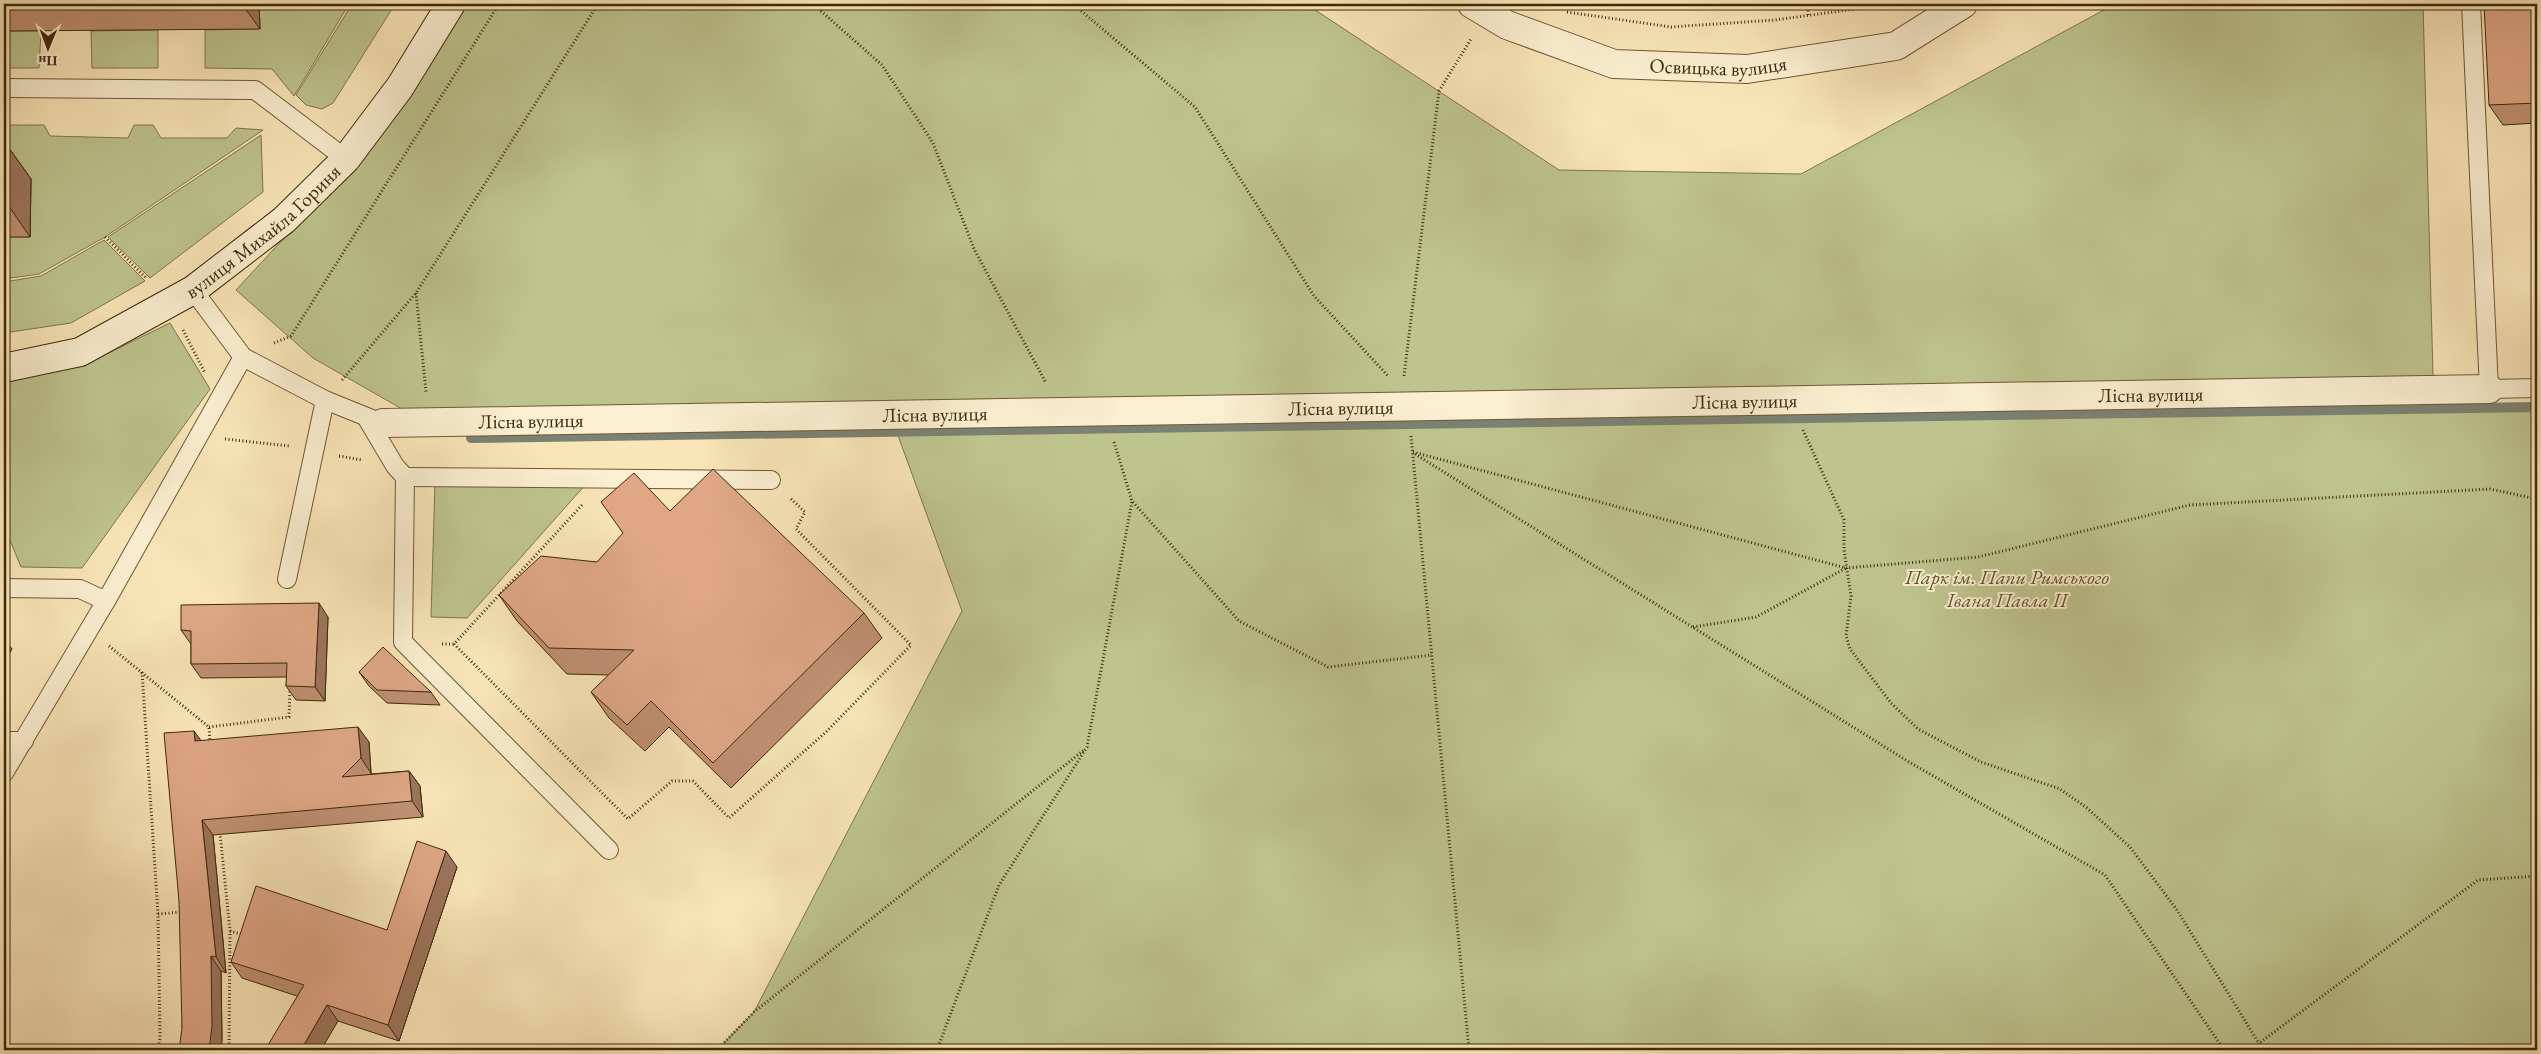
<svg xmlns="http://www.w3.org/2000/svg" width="2541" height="1054" viewBox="0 0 2541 1054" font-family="'EB Garamond',serif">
  <rect width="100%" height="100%" fill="#f9e6b8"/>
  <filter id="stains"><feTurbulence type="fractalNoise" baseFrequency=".004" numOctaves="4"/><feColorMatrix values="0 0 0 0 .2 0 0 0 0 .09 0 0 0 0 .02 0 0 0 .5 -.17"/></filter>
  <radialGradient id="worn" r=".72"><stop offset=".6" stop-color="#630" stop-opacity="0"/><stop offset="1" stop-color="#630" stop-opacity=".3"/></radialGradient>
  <g fill="#bec48e" stroke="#7e764c">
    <path d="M 259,4 L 349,4 L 294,96 L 272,69 L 205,68 L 205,30 L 259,29 Z"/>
    <path d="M 352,4 L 395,4 L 333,103 L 322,109 L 306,105 L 296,95 Z"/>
    <path d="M 462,4 L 1306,4 L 1559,170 L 1801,174 L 2115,4 L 2423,4 L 2434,412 L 2537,411 L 2537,1050 L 717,1050 L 754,1012 L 962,611 L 889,411 L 416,417 L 313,358 L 236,290 L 363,153 Z"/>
    <path d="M 158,30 L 158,68 L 92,68 L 91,31 Z"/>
    <path d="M 4,31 L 41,31 L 39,68 L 4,68 Z"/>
    <path d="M 4,125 L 44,125 L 50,136 L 128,138 L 134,125 L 153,125 L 161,138 L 227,138 L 236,128 L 263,130 L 105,237 L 39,274 L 4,279 L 4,237 L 30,237 L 31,179 L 4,179 Z"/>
    <path d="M 261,135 L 263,192 L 150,278 L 108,237 Z"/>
    <path d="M 104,240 L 145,281 L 71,323 L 4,333 L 4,282 L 41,276 Z"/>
    <path d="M 170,323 L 210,389 L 82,568 L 21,567 L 9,538 L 4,538 L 4,383 L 94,360 Z"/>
    <path d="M 435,481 L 586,484 L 467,618 L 431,617 Z"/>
  </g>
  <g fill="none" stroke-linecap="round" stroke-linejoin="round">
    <path stroke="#7b8273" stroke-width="10" d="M 471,438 L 2537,407"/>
    <g stroke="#6e5835" stroke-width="20">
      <g id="lane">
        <path d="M 2471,4 L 2489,389 L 2537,388"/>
        <path d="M 4,88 L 255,90 L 346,159"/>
        <path d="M 193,290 L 243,357 L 325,400 L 377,421"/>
        <path d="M 366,417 L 395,466 L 405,477 L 403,642 L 609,850"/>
        <path d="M 405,477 L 771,480"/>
        <path d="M 287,579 L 325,400"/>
        <path d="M 4,588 L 80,589 L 106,601"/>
        <path d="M 4,741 L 24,741"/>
        <path d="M 4,773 L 106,601 L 243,357"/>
      </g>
    </g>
    <g stroke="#6e5835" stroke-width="30">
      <g id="street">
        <path id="s1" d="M 1472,4 L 1507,25 L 1614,64 L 1747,69 L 1896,46 L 1963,4"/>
        <path id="s2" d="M 383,423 L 2489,389"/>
      </g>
    </g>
    <g stroke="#3f2909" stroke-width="30">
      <g id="secondary">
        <path id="s3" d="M 4,368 L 80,352 L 193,290 L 284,220 L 346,159 L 400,87 L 451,4"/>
      </g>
    </g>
    <g stroke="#3f2909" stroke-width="3" stroke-dasharray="1 2.5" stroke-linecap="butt">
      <path d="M 813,4 L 882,65 L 933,143 L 974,249 L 1046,383"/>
      <path d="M 1073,4 L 1195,107 L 1314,296 L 1389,377"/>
      <path d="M 1567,12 L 1671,27 L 1775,20 L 1855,9 L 1863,4"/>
      <path d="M 1808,15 L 1808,4"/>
      <path d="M 105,237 L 147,279"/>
      <path d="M 416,293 L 426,392"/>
      <path d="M 183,330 L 205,373"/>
      <path d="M 274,343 L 291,336 L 499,4"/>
      <path d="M 1404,376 L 1439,91 L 1471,39"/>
      <path d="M 342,380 L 416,293 L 598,4"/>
      <path d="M 1803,430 L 1844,520 L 1844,550 L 1851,596 L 1846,636 L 1850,649 L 1891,703 L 1918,729 L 1981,762 L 2060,789 L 2087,808 L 2130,847 L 2177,910 L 2263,1050"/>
      <path d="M 1411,436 L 1469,1050"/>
      <path d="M 225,439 L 289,446"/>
      <path d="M 1114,442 L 1132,501 L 1239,621 L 1328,667 L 1432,655"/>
      <path d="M 1413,452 L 1846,568 L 1978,557 L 2190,505 L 2490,489 L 2537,499"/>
      <path d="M 1415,454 L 1909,762 L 2105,875 L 2224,1050"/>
      <path d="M 339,456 L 362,460"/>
      <path d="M 582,505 L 454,644 L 628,819 L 672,781 L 693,781 L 729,818 L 826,732 L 911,645 L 796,529 L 805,512 L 790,498"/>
      <path d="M 1693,627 L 1756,617 L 1846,568"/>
      <path d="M 442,644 L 454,644"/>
      <path d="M 109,646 L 209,727 L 210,742"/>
      <path d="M 142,672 L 158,914 L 160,1038 L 158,1050"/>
      <path d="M 209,727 L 289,717 L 290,689"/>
      <path d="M 220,833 L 230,931 L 229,1050"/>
      <path d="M 158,914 L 182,912"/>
      <path d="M 230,931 L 243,935"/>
      <path d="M 717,1050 L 754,1012 L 1084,750"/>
      <path d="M 937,1050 L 999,885 L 1087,747 L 1132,501"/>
      <path d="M 2241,1050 L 2258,1044 L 2478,880 L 2537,876"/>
    </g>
    <use href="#lane" stroke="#fbefd1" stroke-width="18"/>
    <use href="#street" stroke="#fbefd1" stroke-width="28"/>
    <use href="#secondary" stroke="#fbefd1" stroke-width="28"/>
  </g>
  <g fill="#c09073" stroke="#3f2909">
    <path d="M 4,4 L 259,4 L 260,29 L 4,31 Z"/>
    <path d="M 2537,4 L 2537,123 L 2503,125 L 2489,105 Z"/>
    <path d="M 4,141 L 31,179 L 30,237 L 4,237 Z"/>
    <path d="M 670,511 L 864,613 L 882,638 L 731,788 L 669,727 L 645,751 L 609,718 L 591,692 L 609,675 L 567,674 L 517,621 L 499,595 L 597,562 Z"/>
    <path d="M 328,617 L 325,701 L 296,700 L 286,686 L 287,677 L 201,678 L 191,664 L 191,644 L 181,630 Z"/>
    <path d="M 359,672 L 431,692 L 440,705 L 387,703 L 369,686 Z"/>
    <path d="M 201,741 L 369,742 L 371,773 L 371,774 L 409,771 L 420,786 L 423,817 L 213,835 L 226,973 L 221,971 L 222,1041 L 182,1028 Z"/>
    <path d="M 457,867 L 399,1041 L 338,1021 L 297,996 L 242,978 L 231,962 L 387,930 Z"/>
  </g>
  <g fill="#9c755e" stroke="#3f2909">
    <path d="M 242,4 L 259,4 L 260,29 Z"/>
    <path d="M 2535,64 L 2537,67 L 2537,103 Z"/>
    <path d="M 4,141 L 31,179 L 30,237 L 4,199 Z"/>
    <path d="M 319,603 L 328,617 L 325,701 L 315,687 Z"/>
    <path d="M 4,638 L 12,649 L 4,663 Z"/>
    <path d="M 358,727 L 369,742 L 371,773 L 361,758 Z"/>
    <path d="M 194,731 L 205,746 L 195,741 Z"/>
    <path d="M 409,771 L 420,786 L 423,817 L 412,801 Z"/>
    <path d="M 202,820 L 213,835 L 226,973 L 216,957 Z"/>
    <path d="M 446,851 L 457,867 L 399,1041 L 388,1025 Z"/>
    <path d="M 211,956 L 221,971 L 222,1041 L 221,1050 L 209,1050 Z"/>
    <path d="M 327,1005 L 338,1021 L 321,1050 L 301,1050 Z"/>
  </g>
  <g fill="#dfa786" stroke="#3f2909">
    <path d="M 2484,4 L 2537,4 L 2537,64 L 2535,64 L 2537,103 L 2489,105 Z"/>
    <path d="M 713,469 L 864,613 L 713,763 L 651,701 L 627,725 L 591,692 L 634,650 L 549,648 L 499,595 L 541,556 L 597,562 L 623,533 L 601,502 L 634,473 L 670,511 Z"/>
    <path d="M 319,603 L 315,687 L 286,686 L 287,663 L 191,664 L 191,631 L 181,630 L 181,605 Z"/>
    <path d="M 383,647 L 431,692 L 377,690 L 359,672 Z"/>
    <path d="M 358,727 L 361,758 L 342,777 L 409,771 L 412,801 L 202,820 L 216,957 L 211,956 L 212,1026 L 209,1050 L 179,1050 L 182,1028 L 179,901 L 164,733 L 194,731 L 195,741 Z"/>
    <path d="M 417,841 L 446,851 L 388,1025 L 327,1005 L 301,1050 L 265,1050 L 304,985 L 231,962 L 256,886 L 387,930 Z"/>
  </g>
  <g text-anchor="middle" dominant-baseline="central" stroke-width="4" stroke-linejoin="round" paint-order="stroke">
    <g font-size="20" fill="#3f2909" stroke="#fbefd1">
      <text stroke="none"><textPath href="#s1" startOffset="259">Освицька вулиця</textPath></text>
      <text stroke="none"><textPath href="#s3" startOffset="298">вулиця Михайла Гориня</textPath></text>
      <text stroke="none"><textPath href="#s2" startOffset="1768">Лісна вулиця</textPath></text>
      <text stroke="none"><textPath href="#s2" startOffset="1362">Лісна вулиця</textPath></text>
      <text stroke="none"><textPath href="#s2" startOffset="958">Лісна вулиця</textPath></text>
      <text stroke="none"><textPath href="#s2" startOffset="552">Лісна вулиця</textPath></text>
      <text stroke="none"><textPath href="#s2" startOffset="148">Лісна вулиця</textPath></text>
    </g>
    <g font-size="20" font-style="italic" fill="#5f502a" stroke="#fbefd1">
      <text x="2007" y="577">Парк ім. Папи Римського<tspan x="2007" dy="23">Івана Павла ІІ</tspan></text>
    </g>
  </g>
  <rect width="2541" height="1054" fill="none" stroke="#f9e6b8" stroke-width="20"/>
  <rect x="5" y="5" width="2531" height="1044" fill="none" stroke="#3f2909" stroke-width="2.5"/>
  <rect x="10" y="10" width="2521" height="1034" fill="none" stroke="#3f2909"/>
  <g transform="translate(48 48) rotate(181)" stroke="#fbefd1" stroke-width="4" paint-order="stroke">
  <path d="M0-4L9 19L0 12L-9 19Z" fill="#3f2909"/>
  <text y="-8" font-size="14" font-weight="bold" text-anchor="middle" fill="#3f2909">Пн</text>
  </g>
  <rect width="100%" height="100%" filter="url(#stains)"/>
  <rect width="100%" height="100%" fill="url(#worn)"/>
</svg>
